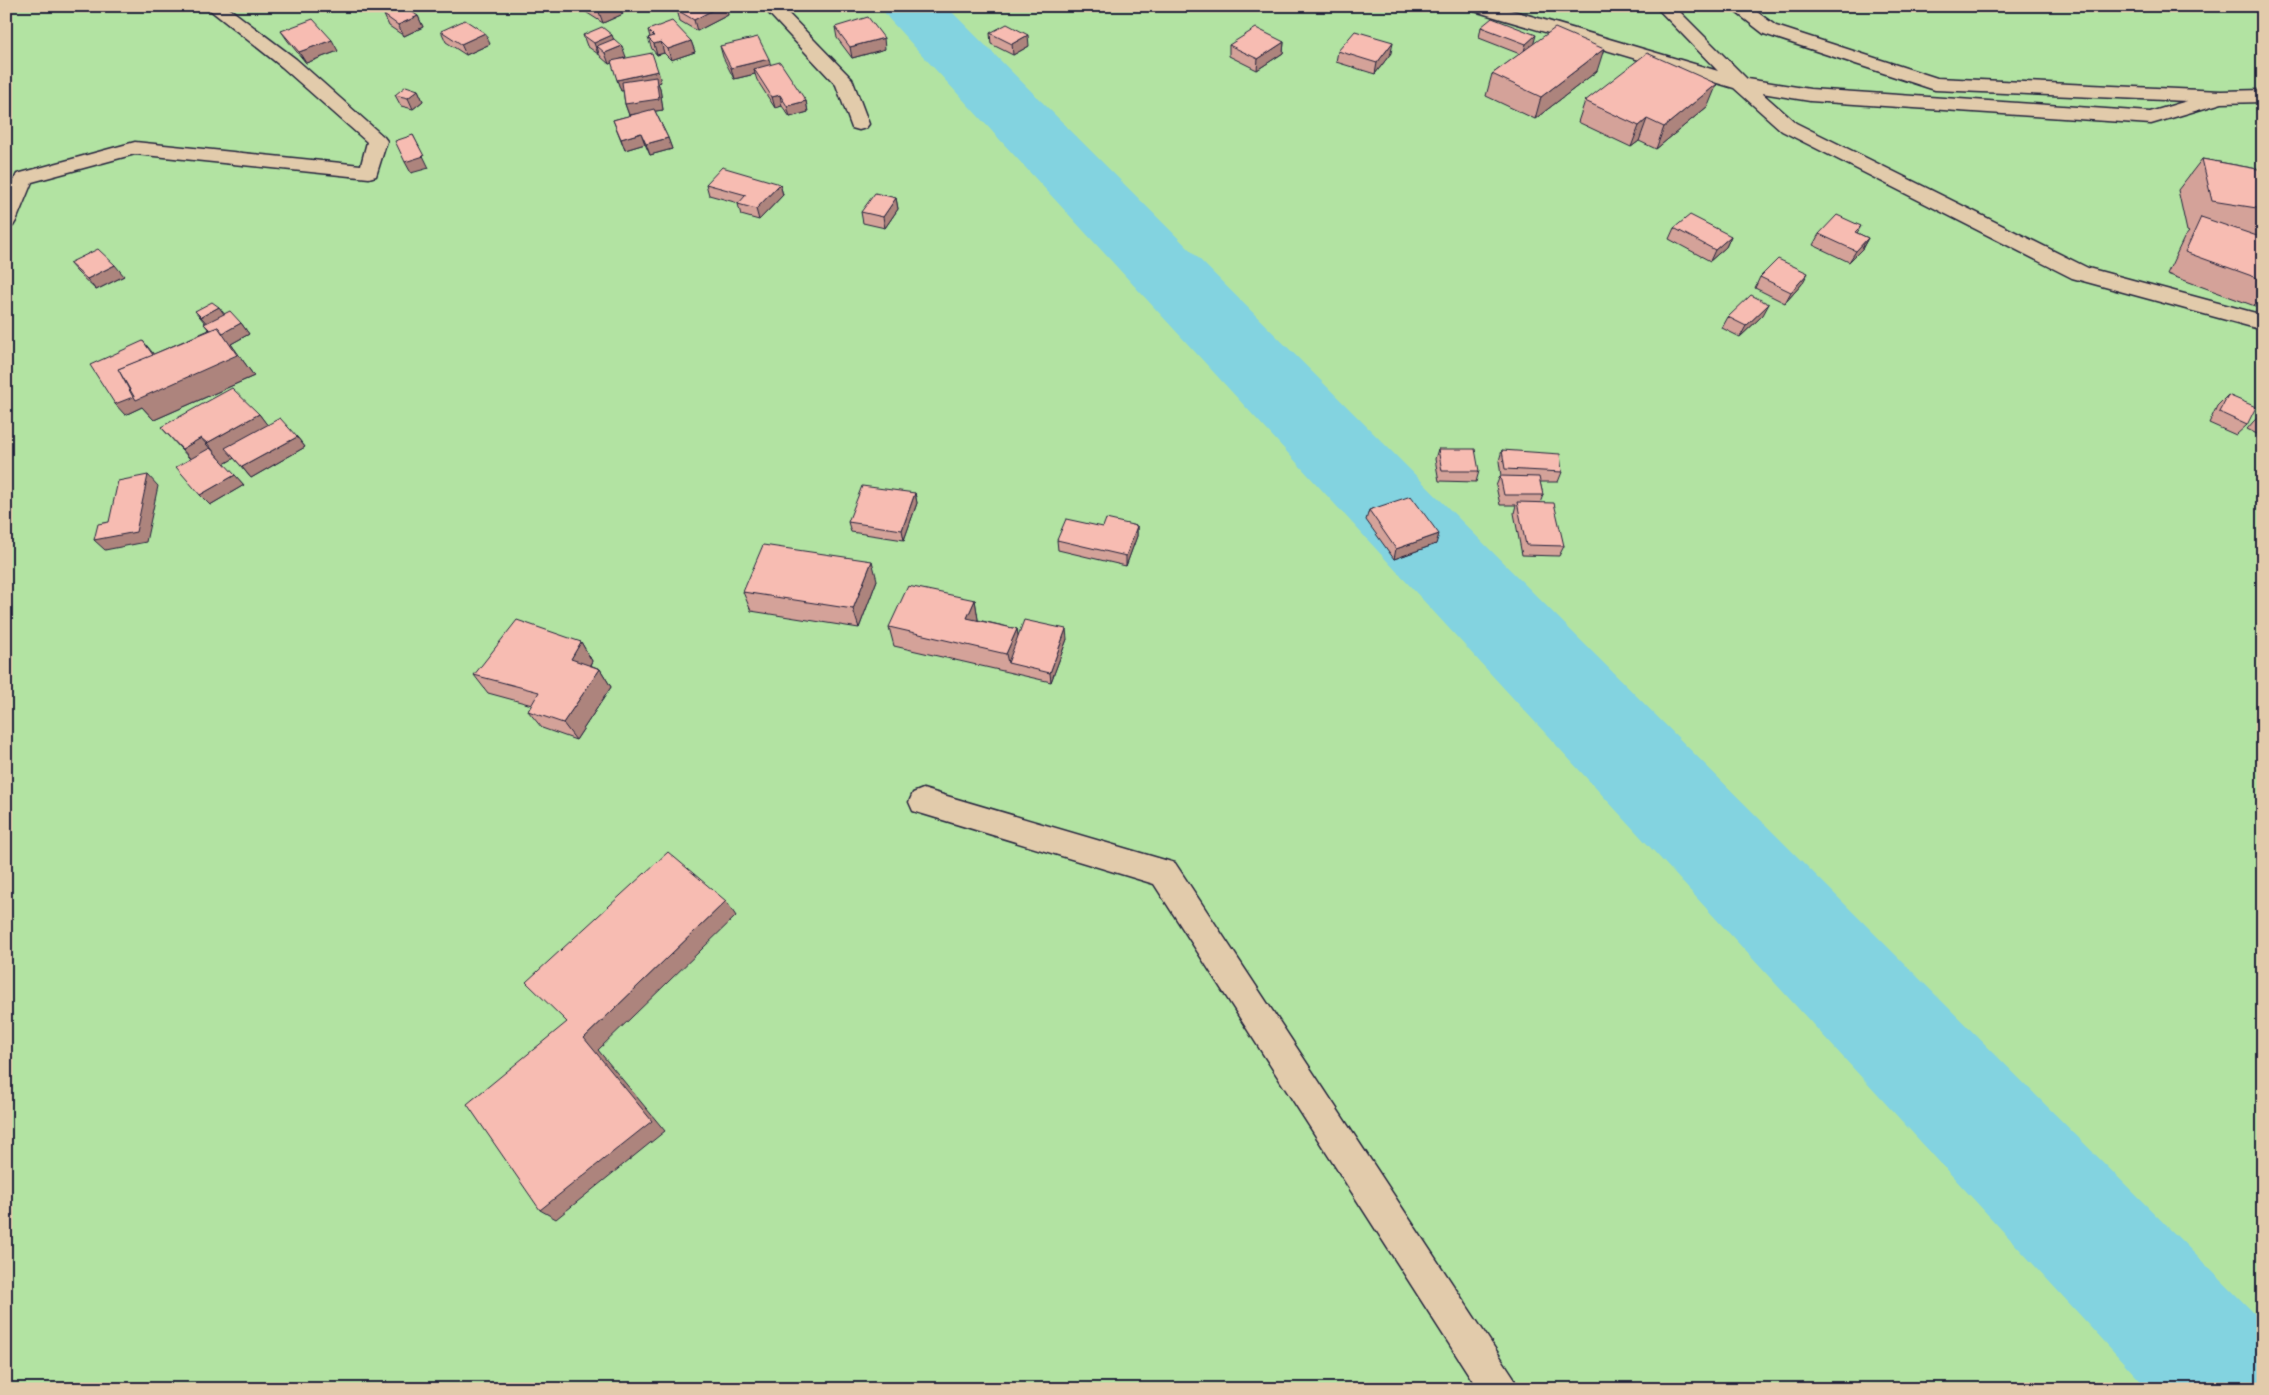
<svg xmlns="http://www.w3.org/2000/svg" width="2269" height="1395" viewBox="0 0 2269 1395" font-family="Sriracha,sans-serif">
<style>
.green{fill:#b2e3a2;stroke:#6a826e}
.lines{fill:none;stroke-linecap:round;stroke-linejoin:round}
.river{fill:#83d3e0;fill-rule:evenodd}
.street-casing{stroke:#22223b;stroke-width:3}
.street{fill:#e2cbab;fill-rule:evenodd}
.wall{fill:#d4a299;stroke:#22223b}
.shaded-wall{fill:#ad847d;stroke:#22223b}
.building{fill:#f7bcb2;stroke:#22223b}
</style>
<rect width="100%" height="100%" fill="#e2cbab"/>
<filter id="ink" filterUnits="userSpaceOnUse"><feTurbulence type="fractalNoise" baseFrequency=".02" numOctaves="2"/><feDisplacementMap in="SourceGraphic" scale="10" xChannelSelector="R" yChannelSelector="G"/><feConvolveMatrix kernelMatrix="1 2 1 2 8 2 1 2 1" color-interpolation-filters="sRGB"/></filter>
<g filter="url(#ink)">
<!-- green -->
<rect class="green" x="6" y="6" width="2257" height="1383"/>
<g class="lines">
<!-- river -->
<polygon class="river" points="880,6 946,6 2263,1322 2263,1389 2148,1389 889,19"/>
<defs>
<g id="street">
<polygon points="205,6 226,6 296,59 384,137 387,141 376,176 369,178 135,154 32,182 16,221 13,226 6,228 6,196 17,174 135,142 361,165 367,142 282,67"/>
<polygon points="762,6 781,6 852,79 869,124 866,128 859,130 852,128 836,85"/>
<polygon points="1468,6 1497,6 1718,71 1655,6 1674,6 1747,79 1810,89 2150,112 2187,101 1935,90 1764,34 1728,6 1749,6 1776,26 1937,78 2221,91 2263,90 2263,102 2222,103 2151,124 1810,101 1762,93 1796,123 2088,268 2263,315 2263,330 2072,278 1782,131 1734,88 1471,10"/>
<polygon points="923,789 1175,863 1513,1376 1519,1389 1478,1389 1154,884 913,811 909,802 913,793"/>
</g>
</defs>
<!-- street casing -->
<use href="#street" class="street-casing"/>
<!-- street -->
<use href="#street" class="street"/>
</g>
<!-- wall -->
<g class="wall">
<polygon points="580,6 620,6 623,14 603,23 581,9"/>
<polygon points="685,6 726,6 728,15 697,31 680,21 677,10"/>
<polygon points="384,15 418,16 423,27 404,36 389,26"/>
<polygon points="835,27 885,49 852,58 837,38"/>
<polygon points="1481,27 1533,44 1597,71 1535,119 1486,96 1492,74 1520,54 1479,38"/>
<polygon points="648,30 691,41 695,52 671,60 664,53 657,55 652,49 648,38 650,37"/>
<polygon points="281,31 338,51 306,63 288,41"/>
<polygon points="441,31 490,44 466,55 446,42"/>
<polygon points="990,33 1029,46 1013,55 991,44"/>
<polygon points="583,35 614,39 626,57 620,59 661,82 658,83 660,88 663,110 655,111 668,138 672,149 650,155 645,144 625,150 613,120 636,114 629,115 625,104 623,90 621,91 612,63 609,64 601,57 599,54 598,54 587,46"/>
<polygon points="1284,42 1283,53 1257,70 1229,56 1229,45"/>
<polygon points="720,46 770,65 806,101 808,112 790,117 782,106 775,108 757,80 755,74 734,79 723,57"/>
<polygon points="1338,51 1391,53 1375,74 1336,62"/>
<polygon points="418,90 423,101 413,109 401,106 395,95"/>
<polygon points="1585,101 1708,106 1656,149 1639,141 1631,147 1578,122"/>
<polygon points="2202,159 2263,170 2263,309 2167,274 2184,238 2189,232 2187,231 2178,190"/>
<polygon points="706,184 780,184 783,195 759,220 741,215 738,204 738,203 709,195"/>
<polygon points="896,198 898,209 885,228 863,223 861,212"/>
<polygon points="1861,226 1857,233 1868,238 1862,249 1849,262 1813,245 1819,234"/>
<polygon points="1674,228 1731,236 1726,247 1710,261 1669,239"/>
<polygon points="69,263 124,276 96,290 78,273"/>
<polygon points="1760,277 1802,284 1785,303 1755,288"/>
<polygon points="219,307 224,314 241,323 249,334 231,344 254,376 154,420 142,407 125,415 154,354 209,330 204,324 205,323 195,311"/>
<polygon points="1763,315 1740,337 1722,328 1728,317"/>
<polygon points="2228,395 2247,425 2236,435 2209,423 2217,406"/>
<polygon points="2263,412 2263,437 2247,429 2253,422"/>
<polygon points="259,414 267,425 297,437 305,447 251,478 234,458 224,464 244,485 210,505 190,459 161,427"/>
<polygon points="1438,449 1479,471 1476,482 1439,481 1435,459"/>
<polygon points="1502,450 1562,472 1558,482 1540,482 1543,495 1540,503 1564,546 1559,556 1522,555 1514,513 1516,505 1500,505 1496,486 1500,476 1501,476 1499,461"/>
<polygon points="915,493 917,503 904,540 851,532 848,522"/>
<polygon points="1369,510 1436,544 1394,559 1366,520"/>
<polygon points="1137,526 1137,536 1126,566 1058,550 1057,540 1103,527"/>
<polygon points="877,580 859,628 751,611 743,592"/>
<polygon points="975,600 978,620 1017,629 1018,636 1067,639 1051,682 894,646 889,627"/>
<polygon points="581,642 592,661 590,665 600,669 611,687 576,740 542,728 528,711 532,705 488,693 474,675"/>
</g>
<!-- shaded-wall -->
<g class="shaded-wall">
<polygon points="612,6 620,6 623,14 603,23 599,12"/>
<polygon points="720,6 726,6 728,15 697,31 694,20"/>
<polygon points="418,16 423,27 404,36 398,25"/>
<polygon points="485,33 490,44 466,55 461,44"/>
<polygon points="612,35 616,46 597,46 599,54 598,54 594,43"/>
<polygon points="1028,35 1029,46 1013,55 1012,44"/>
<polygon points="1536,35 1533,46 1523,55 1526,44"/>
<polygon points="884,38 885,49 852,58 850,47"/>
<polygon points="332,40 338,51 306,63 299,52"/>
<polygon points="691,41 695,52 671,60 668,49"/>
<polygon points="661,42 664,53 657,55 654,44"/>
<polygon points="1284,42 1283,53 1257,70 1258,59"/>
<polygon points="1393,42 1391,53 1375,74 1377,63"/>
<polygon points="622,46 626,57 609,64 605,53"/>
<polygon points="1604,49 1597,71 1535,119 1541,97"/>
<polygon points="769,59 772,70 754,69 755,74 734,79 731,68"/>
<polygon points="658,71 661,82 658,83 660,88 663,110 629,115 625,104 657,83 621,91 617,80"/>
<polygon points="1717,84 1708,106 1656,149 1664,127"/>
<polygon points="418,90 423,101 413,109 408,98"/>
<polygon points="780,95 782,106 775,108 772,97"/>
<polygon points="806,101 808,112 790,117 787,106"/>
<polygon points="1647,119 1639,141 1631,147 1639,126"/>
<polygon points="641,133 645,144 625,150 621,139"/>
<polygon points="413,135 429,168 411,173 405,162"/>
<polygon points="668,138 672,149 650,155 646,144"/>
<polygon points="780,184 783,195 759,220 756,209"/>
<polygon points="896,198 898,209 885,228 883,217"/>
<polygon points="1731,236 1726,247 1710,261 1715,250"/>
<polygon points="1868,238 1862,249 1849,262 1856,251"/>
<polygon points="115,265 124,276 96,290 87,279"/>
<polygon points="1808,273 1802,284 1785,303 1791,292"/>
<polygon points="1769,304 1763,315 1740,337 1746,326"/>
<polygon points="219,307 227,318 210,327 201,317"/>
<polygon points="241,323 249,334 231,344 254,376 154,420 142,407 125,415 115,404 124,381 143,341 152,352 169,376 217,336"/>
<polygon points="259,414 275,435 224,464 207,443"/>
<polygon points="297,437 305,447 251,478 242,467"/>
<polygon points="201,438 219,459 200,470 182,449"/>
<polygon points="148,475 158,486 146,542 105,550 94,540"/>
<polygon points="235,475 244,485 210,505 200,495"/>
<polygon points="915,493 917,503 904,540 902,530"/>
<polygon points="1137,526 1137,536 1126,566 1126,556"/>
<polygon points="1439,534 1436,544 1394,559 1396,549"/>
<polygon points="872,561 877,580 859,628 853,609"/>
<polygon points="975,600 978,619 971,636 967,618"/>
<polygon points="1017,629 1020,647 1008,663 1006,654"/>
<polygon points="1066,629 1067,639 1051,682 1050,673"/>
<polygon points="581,642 592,661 583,677 571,659"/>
<polygon points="600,669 611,687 576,740 563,723"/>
<polygon points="726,901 736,916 598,1050 665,1131 556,1219 540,1210 584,1038"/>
</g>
<!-- building -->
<g class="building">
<polygon points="403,6 418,16 398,25 384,15"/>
<polygon points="590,6 612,6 599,12"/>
<polygon points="685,6 720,6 694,20 677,10"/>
<polygon points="868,17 884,38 850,47 835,27"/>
<polygon points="1492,18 1536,35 1526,44 1481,27"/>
<polygon points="313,19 332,40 299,52 281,31"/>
<polygon points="465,20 485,33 461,44 441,31"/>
<polygon points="672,21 691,41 668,49 661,42 654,44 648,38 654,36 648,30"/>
<polygon points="1007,24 1028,35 1012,44 990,33"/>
<polygon points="602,27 612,35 594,43 583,35"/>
<polygon points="1256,28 1284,42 1258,59 1229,45"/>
<polygon points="1555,28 1604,49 1541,97 1492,74"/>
<polygon points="1355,31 1393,42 1377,63 1338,51"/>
<polygon points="758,37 769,59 731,68 720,46"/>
<polygon points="614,39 622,46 605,53 597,46"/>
<polygon points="652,53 658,71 617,80 611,61"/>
<polygon points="1647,53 1717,84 1664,127 1647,119 1639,126 1585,101"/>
<polygon points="780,62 806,101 787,106 780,95 772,97 754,69"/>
<polygon points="656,77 659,99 625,104 622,82"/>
<polygon points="406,86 418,90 408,98 395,95"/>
<polygon points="654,109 668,138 646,144 641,133 621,139 613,120"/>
<polygon points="413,135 424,156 405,162 395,141"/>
<polygon points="2202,159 2263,170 2263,209 2212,201"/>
<polygon points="722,167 780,184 756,209 738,204 746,195 706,184"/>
<polygon points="875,193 896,198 883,217 861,212"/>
<polygon points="1690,215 1731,236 1715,250 1674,228"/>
<polygon points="1837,215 1861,226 1855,232 1868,238 1856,251 1819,234"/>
<polygon points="2201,217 2263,238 2263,280 2185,252"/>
<polygon points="98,249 115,265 87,279 69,263"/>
<polygon points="1778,259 1808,273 1791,292 1760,277"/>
<polygon points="1751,295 1769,304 1746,326 1728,317"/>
<polygon points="212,302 219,307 201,317 195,311"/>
<polygon points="230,311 241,323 223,333 218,327 210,330 204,324"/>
<polygon points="218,327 237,355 136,400 118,369"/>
<polygon points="143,341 153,355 118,369 133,397 115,404 90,365"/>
<polygon points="232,388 259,414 207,443 201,438 182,449 161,427"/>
<polygon points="2228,395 2256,407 2247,425 2219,412"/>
<polygon points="2263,413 2263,421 2258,419"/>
<polygon points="280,418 297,437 242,467 225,448"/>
<polygon points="210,448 235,475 200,495 176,467"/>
<polygon points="1438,449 1475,449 1479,471 1442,471"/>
<polygon points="1502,450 1560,454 1562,472 1505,469"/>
<polygon points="148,475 136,532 94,540 98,524 109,522 118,481"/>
<polygon points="1500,476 1539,477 1543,495 1504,495"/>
<polygon points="862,486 915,493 902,530 848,522"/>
<polygon points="1411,496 1439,534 1396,549 1369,510"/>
<polygon points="1517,502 1554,503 1564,546 1526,545"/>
<polygon points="1066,519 1103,527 1106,519 1137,526 1126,556 1057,540"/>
<polygon points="763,545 872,561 853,609 743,592"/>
<polygon points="908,586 975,600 967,618 1017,629 1006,654 889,627"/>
<polygon points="517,620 581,642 571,659 600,669 563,723 528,711 539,692 474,675"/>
<polygon points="1024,620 1066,629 1050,673 1008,663"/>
<polygon points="668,852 726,901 584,1038 652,1121 540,1210 467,1104 567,1022 526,982"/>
</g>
</g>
<!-- margin -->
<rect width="2269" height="1395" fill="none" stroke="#e2cbab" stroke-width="25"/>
<rect x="12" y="12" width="2244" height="1370" fill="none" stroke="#22223b" stroke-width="2" filter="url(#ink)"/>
</svg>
